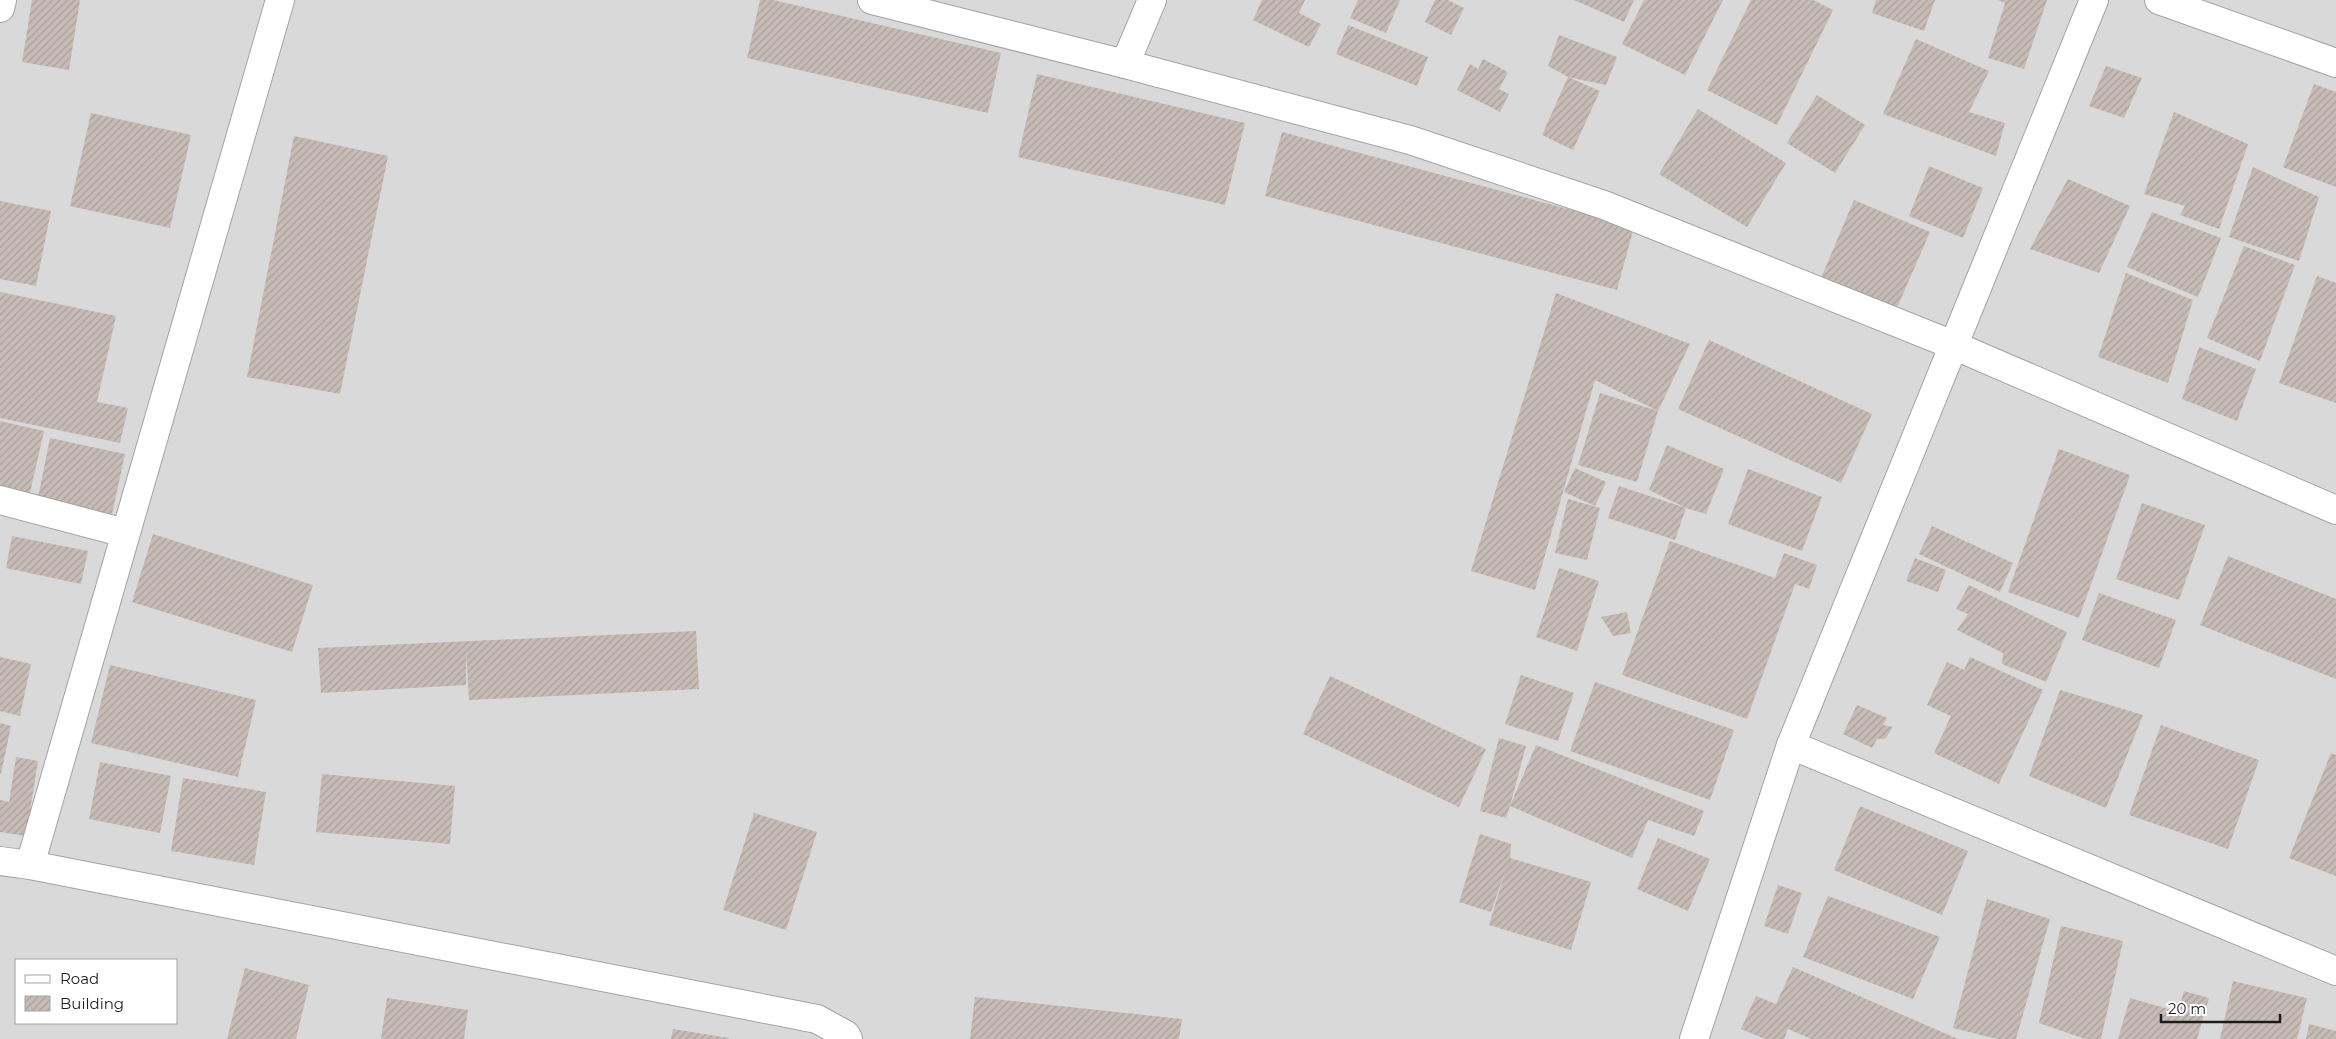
<svg xmlns="http://www.w3.org/2000/svg" width="2336" height="1039" viewBox="0 0 2336 1039" font-family="Montserrat,sans-serif">
<style>
.residential{fill:#dad9d9;fill-rule:evenodd}
.building{fill:url(#building-hatch)}
.lines{fill:none;stroke-linecap:round;stroke-linejoin:round}
.minor-casing{stroke:#a3a3a3;stroke-width:30}
.minor{stroke:#fff;stroke-width:28}
</style>
<defs>
<pattern id="building-hatch" width="6" height="6" patternUnits="userSpaceOnUse" patternTransform="scale(1.25)"><rect width="6" height="6" fill="#c6bbb5"/><path d="M-1 1l2-2M0 6l6-6M5 7l2-2" fill="none" stroke="#aaa09b"/></pattern>
</defs>
<rect width="100%" height="100%" fill="#eee9e2"/>
<!-- residential -->
<path class="residential" d="M0,0H2336V1039H0ZM16,960H176V1023H16Z"/>
<!-- building -->
<g class="building">
<polygon points="32,0 80,0 69,70 22,62"/>
<polygon points="760,0 773,0 1001,53 988,113 747,58"/>
<polygon points="1262,0 1305,0 1299,13 1321,24 1309,47 1253,20"/>
<polygon points="1358,0 1400,0 1386,33 1350,18"/>
<polygon points="1435,0 1448,0 1464,8 1451,35 1425,22"/>
<polygon points="1574,0 1634,0 1624,22"/>
<polygon points="1644,0 1723,0 1685,75 1622,44"/>
<polygon points="1751,0 1813,0 1833,10 1777,125 1707,90"/>
<polygon points="1876,0 1935,0 1924,31 1872,13"/>
<polygon points="1998,0 2047,0 2024,69 1988,58 2005,3"/>
<polygon points="1348,25 1428,57 1417,86 1336,54"/>
<polygon points="1559,35 1617,57 1606,85 1568,77 1548,66"/>
<polygon points="1916,39 1989,71 1969,112 2005,123 1996,156 1883,114"/>
<polygon points="1483,59 1508,72 1499,89 1509,94 1500,112 1457,90 1470,64 1478,69"/>
<polygon points="2106,66 2142,78 2124,118 2089,106"/>
<polygon points="1037,74 1245,123 1225,205 1018,157"/>
<polygon points="1568,77 1600,91 1573,150 1542,135"/>
<polygon points="2314,84 2336,92 2336,187 2283,167"/>
<polygon points="1817,95 1865,125 1835,173 1787,143"/>
<polygon points="1698,109 1786,163 1747,227 1659,174"/>
<polygon points="2174,112 2248,144 2219,229 2180,215 2185,206 2144,194"/>
<polygon points="91,113 191,135 170,228 70,206"/>
<polygon points="1282,132 1634,227 1617,290 1265,196"/>
<polygon points="294,136 388,156 340,394 247,377"/>
<polygon points="1929,166 1983,188 1963,238 1909,216"/>
<polygon points="2253,167 2319,197 2299,261 2229,237"/>
<polygon points="2068,179 2130,206 2099,273 2030,249"/>
<polygon points="1854,200 1930,232 1896,310 1821,278"/>
<polygon points="0,201 51,211 36,286 0,279"/>
<polygon points="2152,212 2221,238 2198,297 2127,267"/>
<polygon points="2244,246 2295,265 2260,361 2207,338"/>
<polygon points="2126,273 2193,300 2168,383 2098,357"/>
<polygon points="2317,276 2336,283 2336,403 2279,383"/>
<polygon points="0,292 116,316 97,402 128,408 120,443 0,418"/>
<polygon points="1556,293 1690,344 1658,411 1637,482 1578,465 1600,393 1658,411 1595,380 1535,590 1471,571"/>
<polygon points="1709,340 1872,414 1841,483 1678,409"/>
<polygon points="2199,347 2256,369 2237,421 2182,399"/>
<polygon points="0,421 44,431 30,493 0,485"/>
<polygon points="50,438 125,454 112,514 38,498"/>
<polygon points="1667,445 1724,469 1706,514 1686,508 1675,540 1608,518 1619,486 1686,508 1649,490"/>
<polygon points="2059,449 2130,475 2079,618 2008,592"/>
<polygon points="1575,468 1606,482 1595,506 1564,492"/>
<polygon points="1748,469 1822,497 1802,551 1728,524"/>
<polygon points="1568,499 1600,508 1587,560 1555,553"/>
<polygon points="2142,503 2205,525 2179,600 2116,579"/>
<polygon points="1932,526 2013,563 2000,592 1919,554"/>
<polygon points="153,534 313,585 292,652 132,602"/>
<polygon points="12,536 88,551 81,584 6,568"/>
<polygon points="1670,541 1775,578 1784,553 1817,565 1809,589 1795,584 1747,719 1622,675"/>
<polygon points="2228,556 2336,599 2336,679 2200,625"/>
<polygon points="1915,558 1946,570 1938,592 1906,581"/>
<polygon points="1559,568 1599,581 1577,651 1536,637"/>
<polygon points="1969,585 2067,632 2046,682 2002,664 2003,653 1957,630 1968,614 1956,609"/>
<polygon points="2099,593 2176,620 2159,668 2082,640"/>
<polygon points="1627,612 1631,633 1613,636 1601,617"/>
<polygon points="696,631 699,689 469,700 466,649 466,685 321,693 318,648"/>
<polygon points="0,657 31,664 20,716 0,711"/>
<polygon points="1970,657 2043,690 1999,784 1934,753 1951,716 1927,705 1947,662 1964,670"/>
<polygon points="110,665 256,700 238,777 91,743"/>
<polygon points="1521,675 1574,693 1558,741 1505,724"/>
<polygon points="1330,676 1486,749 1459,807 1303,734"/>
<polygon points="1595,682 1734,730 1710,800 1570,751"/>
<polygon points="2060,690 2143,715 2106,808 2029,776"/>
<polygon points="1857,705 1887,718 1883,725 1893,727 1885,739 1877,739 1872,748 1843,734"/>
<polygon points="0,723 11,726 1,774 0,774"/>
<polygon points="2161,725 2259,760 2228,849 2129,815"/>
<polygon points="1499,738 1526,746 1510,806 1536,745 1704,811 1694,836 1648,820 1632,858 1510,806 1506,818 1480,811"/>
<polygon points="2331,753 2336,755 2336,876 2289,858"/>
<polygon points="16,757 38,761 26,836 0,832 0,800 9,802"/>
<polygon points="100,762 171,776 160,833 89,819"/>
<polygon points="322,774 455,786 450,844 316,832"/>
<polygon points="183,778 266,792 254,865 171,851"/>
<polygon points="1860,806 1968,851 1942,915 1834,870"/>
<polygon points="754,813 817,832 786,930 723,910"/>
<polygon points="1480,834 1511,844 1510,858 1591,882 1571,950 1489,925 1506,869 1491,912 1459,902"/>
<polygon points="1658,838 1710,859 1688,911 1637,889"/>
<polygon points="1778,885 1802,893 1788,934 1764,926"/>
<polygon points="1828,896 1940,937 1913,999 1803,957"/>
<polygon points="1987,899 2050,919 2016,1039 1997,1039 1953,1028"/>
<polygon points="2061,926 2123,941 2101,1039 2085,1039 2039,1023"/>
<polygon points="1793,967 1958,1039 1811,1039 1788,1029 1784,1039 1765,1039 1741,1029 1756,996 1776,1004"/>
<polygon points="245,968 309,985 296,1039 227,1039"/>
<polygon points="2233,981 2307,998 2297,1039 2220,1039"/>
<polygon points="2184,991 2209,998 2197,1039 2118,1039 2130,998 2178,1012"/>
<polygon points="975,997 1182,1019 1179,1039 970,1039"/>
<polygon points="387,998 468,1010 464,1039 381,1039"/>
<polygon points="2309,1024 2336,1031 2336,1039 2306,1039"/>
<polygon points="673,1029 729,1038 729,1039 671,1039"/>
</g>
<g class="lines">
<defs>
<g id="minor">
<polyline points="872,0 1125,64 1152,0"/>
<polyline points="2159,0 2336,63"/>
<polyline points="0,8 2,0"/>
<polyline points="1125,64 1410,140 1604,205 1953,345 2336,510"/>
<polyline points="0,500 125,533"/>
<polyline points="1791,745 2336,971"/>
<polyline points="0,861 30,865 817,1019 846,1035 848,1039"/>
<polyline points="30,865 280,0"/>
<polyline points="1694,1039 1791,745 2094,0"/>
</g>
</defs>
<!-- minor casing -->
<use href="#minor" class="minor-casing"/>
<!-- minor -->
<use href="#minor" class="minor"/>
</g>
<!-- legend -->
<rect x="15" y="959" width="162" height="65" fill="#ffffff" stroke="#a4a4a4"/>
<rect x="25" y="975" width="25" height="8" fill="#ffffff" stroke="#a4a4a4"/>
<text x="60" y="984" font-size="15" fill="#1c1c1c">Road</text>
<rect x="25" y="996" width="25" height="15" fill="url(#building-hatch)" stroke="#a4a4a4"/>
<text x="60" y="1009" font-size="15" fill="#1c1c1c">Building</text>
<!-- scale -->
<path d="M2161 1014v8h119v-8" fill="none" stroke="#1c1c1c" stroke-width="2.5"/>
<text x="2168" y="1014" font-size="15" fill="#1c1c1c" stroke="#ffffff" stroke-width="4" paint-order="stroke">20 m</text>
</svg>
